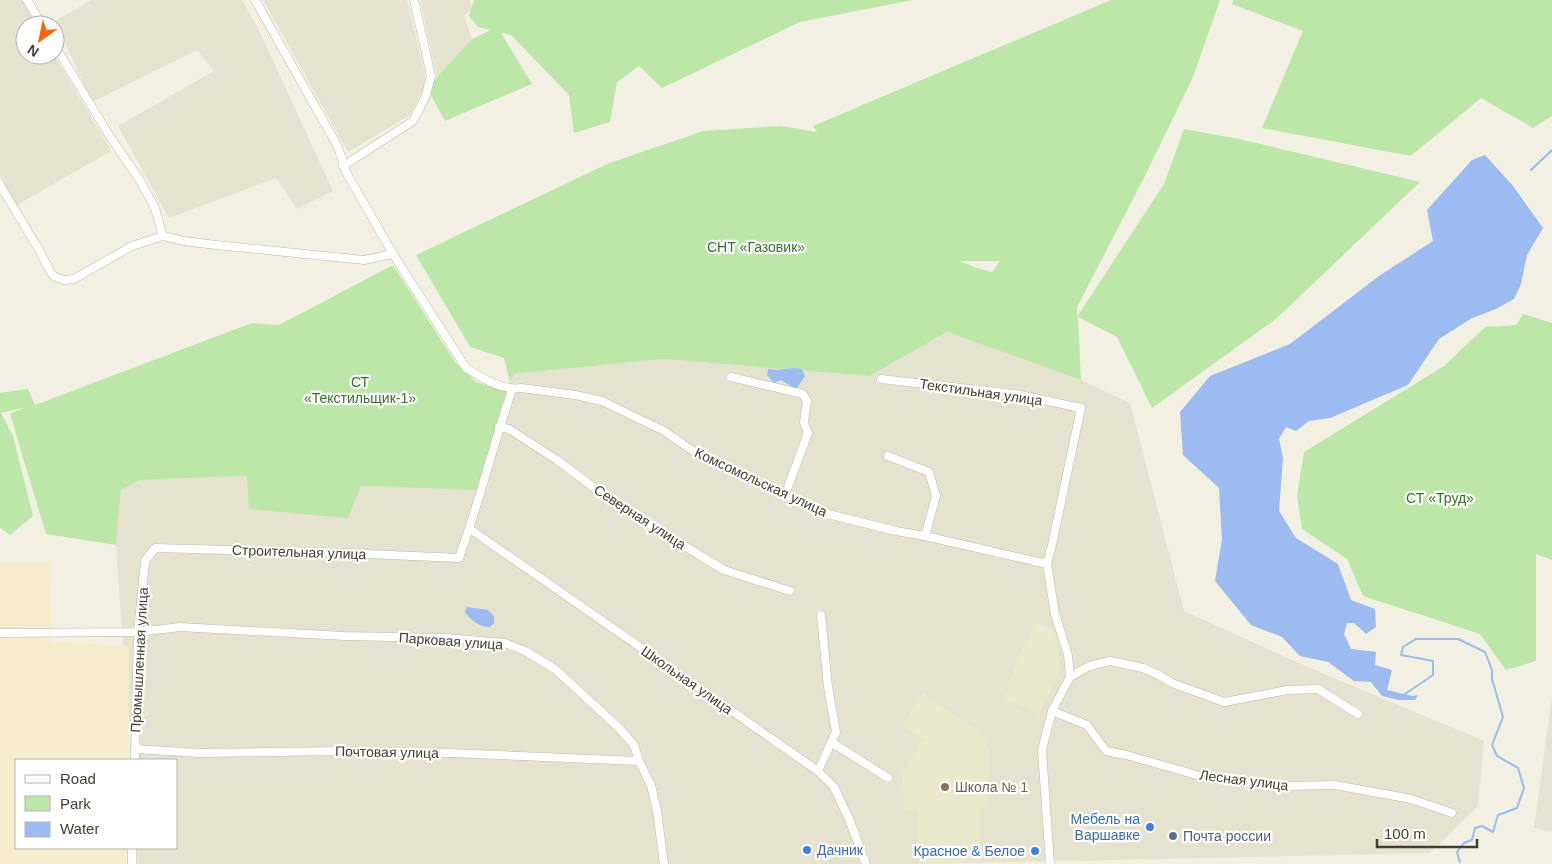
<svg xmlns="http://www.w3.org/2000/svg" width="1552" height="864" viewBox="0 0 1552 864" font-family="Helvetica,sans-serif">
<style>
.residential{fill:#e5e3cf}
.commercial{fill:#f5eccb}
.education{fill:#ebe9cb}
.green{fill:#bde7a9;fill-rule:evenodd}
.water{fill:#9bbbf1}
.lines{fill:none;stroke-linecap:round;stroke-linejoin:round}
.stream{stroke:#9bbbf1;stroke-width:2}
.minor-casing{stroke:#bcbaa4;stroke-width:9}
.minor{stroke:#fff;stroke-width:8}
.education-dot{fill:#8d6e63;stroke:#fff;stroke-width:2}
.shop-dot{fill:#3f7fe0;stroke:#fff;stroke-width:2}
.service-dot{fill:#5c6f8a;stroke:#fff;stroke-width:2}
.labels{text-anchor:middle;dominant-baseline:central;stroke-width:4.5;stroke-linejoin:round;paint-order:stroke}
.park-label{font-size:14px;fill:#327426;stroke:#fff}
.street-label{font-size:14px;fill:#424032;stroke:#fff}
.education-label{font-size:14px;fill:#785e54;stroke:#fff;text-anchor:start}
.shop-label{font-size:14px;fill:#366cbe;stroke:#fff;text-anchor:end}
.service-label{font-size:14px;fill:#4e5e75;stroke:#fff;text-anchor:start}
</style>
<rect width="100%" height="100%" fill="#f1f0e2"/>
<!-- residential -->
<g class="residential">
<polygon points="0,0 24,0 38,25 25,25 25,55 54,55 111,151 17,205 0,177"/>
<polygon points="91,0 242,0 258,28 333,191 297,209 276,178 169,218 118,126 214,71 197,50 92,102 55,21"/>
<polygon points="263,0 407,0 427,83 410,115 348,152"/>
<polygon points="420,0 470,0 472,9 464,16 472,39 437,77"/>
<polygon points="947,332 1081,380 1130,403 1184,611 1310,668 1484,741 1478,806 1430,853 919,864 138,864 137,848 176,848 176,760 131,760 116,545 121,490 140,480 247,476 361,486 477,490 506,392 514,374 663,359 870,376"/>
<polygon points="1552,696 1552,832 1534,828"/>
</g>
<!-- commercial -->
<polygon class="commercial" points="0,563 49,563 52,642 129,646 128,760 16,760 16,848 127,848 126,864 0,864"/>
<!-- education -->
<g class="education">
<polygon points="1036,623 1053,629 1058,650 1060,671 1039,714 1005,699 1010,679 1018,658"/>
<polygon points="923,693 979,732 990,749 987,801 980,806 980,862 919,864 917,811 905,811 902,774 923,739 903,726"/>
</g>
<!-- green -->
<g class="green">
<polygon points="474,0 913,0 800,22 662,88 639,66 617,82 610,122 574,133 569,95 511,35 501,33 532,84 445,121 428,90 437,77 472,39 491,30 478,27 469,16"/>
<path d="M1111,0H1220L1193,77L1145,176L1077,307V317L1164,184L1184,129L1239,139L1420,182L1276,319L1152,408L1117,337L1078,317L1081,380L947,332L870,376L663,359L514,374L510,383L504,358L470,347L416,255L607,164L703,131L781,126L817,132L813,126ZM960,261H1000L992,272L976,268Z"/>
<polygon points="1233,0 1552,0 1552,116 1533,128 1481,98 1411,156 1262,128 1303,31 1232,4"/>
<polygon points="393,265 455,362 476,382 506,392 478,490 361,486 348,518 249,509 247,476 140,480 121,490 116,545 46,534 10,414 26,407 1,413 13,436 33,516 10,535 0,528 0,393 28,389 35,405 252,323 279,325"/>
<polygon points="1523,314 1552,323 1552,560 1536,554 1536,661 1506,670 1480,634 1363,596 1347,559 1302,529 1297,496 1304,452 1444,366 1485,327 1516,325"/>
</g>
<!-- water -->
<g class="water">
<polygon points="1485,155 1513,186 1543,228 1527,255 1521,284 1514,299 1496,309 1472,318 1439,339 1408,385 1330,418 1309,421 1296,431 1286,427 1279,439 1283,458 1279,511 1296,538 1338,564 1351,600 1375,609 1376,627 1366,634 1354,623 1347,623 1344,634 1351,649 1376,652 1375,665 1392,670 1387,690 1412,696 1418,695 1415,700 1399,700 1382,696 1371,682 1354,681 1328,662 1300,656 1282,637 1251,625 1215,581 1222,539 1219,488 1183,455 1180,412 1210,376 1290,344 1379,276 1433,241 1427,210 1472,160"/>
<polygon points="794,368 802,369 805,376 797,388 794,388 781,380 774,383 767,375 768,369 776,370"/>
<path d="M467,607L488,610L494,616V623L490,627C481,628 470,620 465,612Z"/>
</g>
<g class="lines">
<!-- stream -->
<g class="stream">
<polyline points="1531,170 1552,150"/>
<polyline points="1405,694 1433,675 1433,661 1401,655 1403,647 1416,639 1458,639 1485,652 1492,670 1492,679 1503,717 1492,745 1497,756 1518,768 1524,788 1517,808 1498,815 1493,832 1482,826 1475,828 1472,840 1464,843 1457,852 1460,862"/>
</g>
<defs>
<g id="minor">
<polyline points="27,0 42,25"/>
<path d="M255,0L338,147L346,172L393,254L466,368C482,378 502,391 521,388L575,395L602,401L664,431L690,449L731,471L824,513L896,531L925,536L1047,564"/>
<polyline points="55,46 109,135 139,179 155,208 163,236"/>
<polyline points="343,166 413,121 425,98 431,76 414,0"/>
<polyline points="0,185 38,248 51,273 55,277 64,280 74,279 132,246 163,236 184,241 216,245 364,260 393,254"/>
<polyline points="731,377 803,394 807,401 804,422 808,433 785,495"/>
<polyline points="881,379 1015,394 1081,408 1052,545 1047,564 1055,614 1068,655 1070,677 1052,711 1042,750 1050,864"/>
<polyline points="499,427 509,429 557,460 613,502 724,570 790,591"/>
<polyline points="888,456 929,472 936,496 925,536"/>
<polyline points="470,529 818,771 834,787 849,819 866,864"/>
<polyline points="0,633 138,632 180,627 344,636 445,638 505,643 525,651 555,669 619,728 634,745 639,761 651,785 657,811 664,864"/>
<polyline points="1070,677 1089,666 1110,661 1143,668 1159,675 1172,683 1224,702 1288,690 1318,689 1358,714"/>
<polyline points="1052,711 1087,725 1106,751 1130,756 1207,778 1284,786 1335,785 1411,799 1452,813"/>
<polyline points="831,742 888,778"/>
<polyline points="135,749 200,753 342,751 451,753 639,761"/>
<path d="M135,760L138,632L145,561L155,548L344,553L459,558C479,503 493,445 512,390"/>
<polyline points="818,771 836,732 828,687 821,615"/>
<polyline points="132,864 132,848"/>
</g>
</defs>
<!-- minor casing -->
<use href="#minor" class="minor-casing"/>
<!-- minor -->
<use href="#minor" class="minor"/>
</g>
<!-- markers -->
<circle class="education-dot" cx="945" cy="787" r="5"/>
<g class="shop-dot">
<circle cx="1150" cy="827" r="5"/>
<circle cx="807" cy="850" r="5"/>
<circle cx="1035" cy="851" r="5"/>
</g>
<circle class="service-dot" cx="1173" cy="836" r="5"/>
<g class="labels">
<!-- park labels -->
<g class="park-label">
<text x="756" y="247">СНТ «Газовик»</text>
<text x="360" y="382">СТ<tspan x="360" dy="16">«Текстильщик-1»</tspan></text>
<text x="1440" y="498">СТ «Труд»</text>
</g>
<!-- street labels -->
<g class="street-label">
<text transform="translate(981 392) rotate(8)">Текстильная улица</text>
<text transform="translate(761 482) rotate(25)">Комсомольская улица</text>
<text transform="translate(640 517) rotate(33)">Северная улица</text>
<text transform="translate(299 552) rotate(2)">Строительная улица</text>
<text transform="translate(451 641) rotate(4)">Парковая улица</text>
<text transform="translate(139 660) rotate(-87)">Промышленная улица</text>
<text transform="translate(687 680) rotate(35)">Школьная улица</text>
<text transform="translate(387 752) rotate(1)">Почтовая улица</text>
<text transform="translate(1244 780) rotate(7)">Лесная улица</text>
</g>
<!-- education labels -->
<g class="education-label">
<text x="955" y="787">Школа № 1</text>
</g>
<!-- shop labels -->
<g class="shop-label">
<text x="1140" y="819">Мебель на<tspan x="1140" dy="16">Варшавке</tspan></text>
<text x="817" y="850" text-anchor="start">Дачник</text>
<text x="1025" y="851">Красное &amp; Белое</text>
</g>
<!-- service labels -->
<g class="service-label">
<text x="1183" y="836">Почта россии</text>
</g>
</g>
<!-- legend -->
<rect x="15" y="759" width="162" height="90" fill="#ffffff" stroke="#b3b3ad"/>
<rect x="25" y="775" width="25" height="8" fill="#ffffff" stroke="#b3b3ad"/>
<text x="60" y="784" font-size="15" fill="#424032">Road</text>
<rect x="25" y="796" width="25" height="15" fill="#bde7a9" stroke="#b3b3ad"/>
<text x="60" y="809" font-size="15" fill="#424032">Park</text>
<rect x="25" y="822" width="25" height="15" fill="#9bbbf1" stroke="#b3b3ad"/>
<text x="60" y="834" font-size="15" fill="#424032">Water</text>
<!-- north arrow -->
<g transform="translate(40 40) rotate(213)"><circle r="24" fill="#ffffff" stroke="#b3b3ad"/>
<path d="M0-4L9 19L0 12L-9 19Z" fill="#fd660c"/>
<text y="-8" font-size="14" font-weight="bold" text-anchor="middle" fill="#424032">N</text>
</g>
<!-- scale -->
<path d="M1377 839v8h100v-8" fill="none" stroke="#424032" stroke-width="2.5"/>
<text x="1384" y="839" font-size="15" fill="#424032" stroke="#ffffff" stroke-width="4" paint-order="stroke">100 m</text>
</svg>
